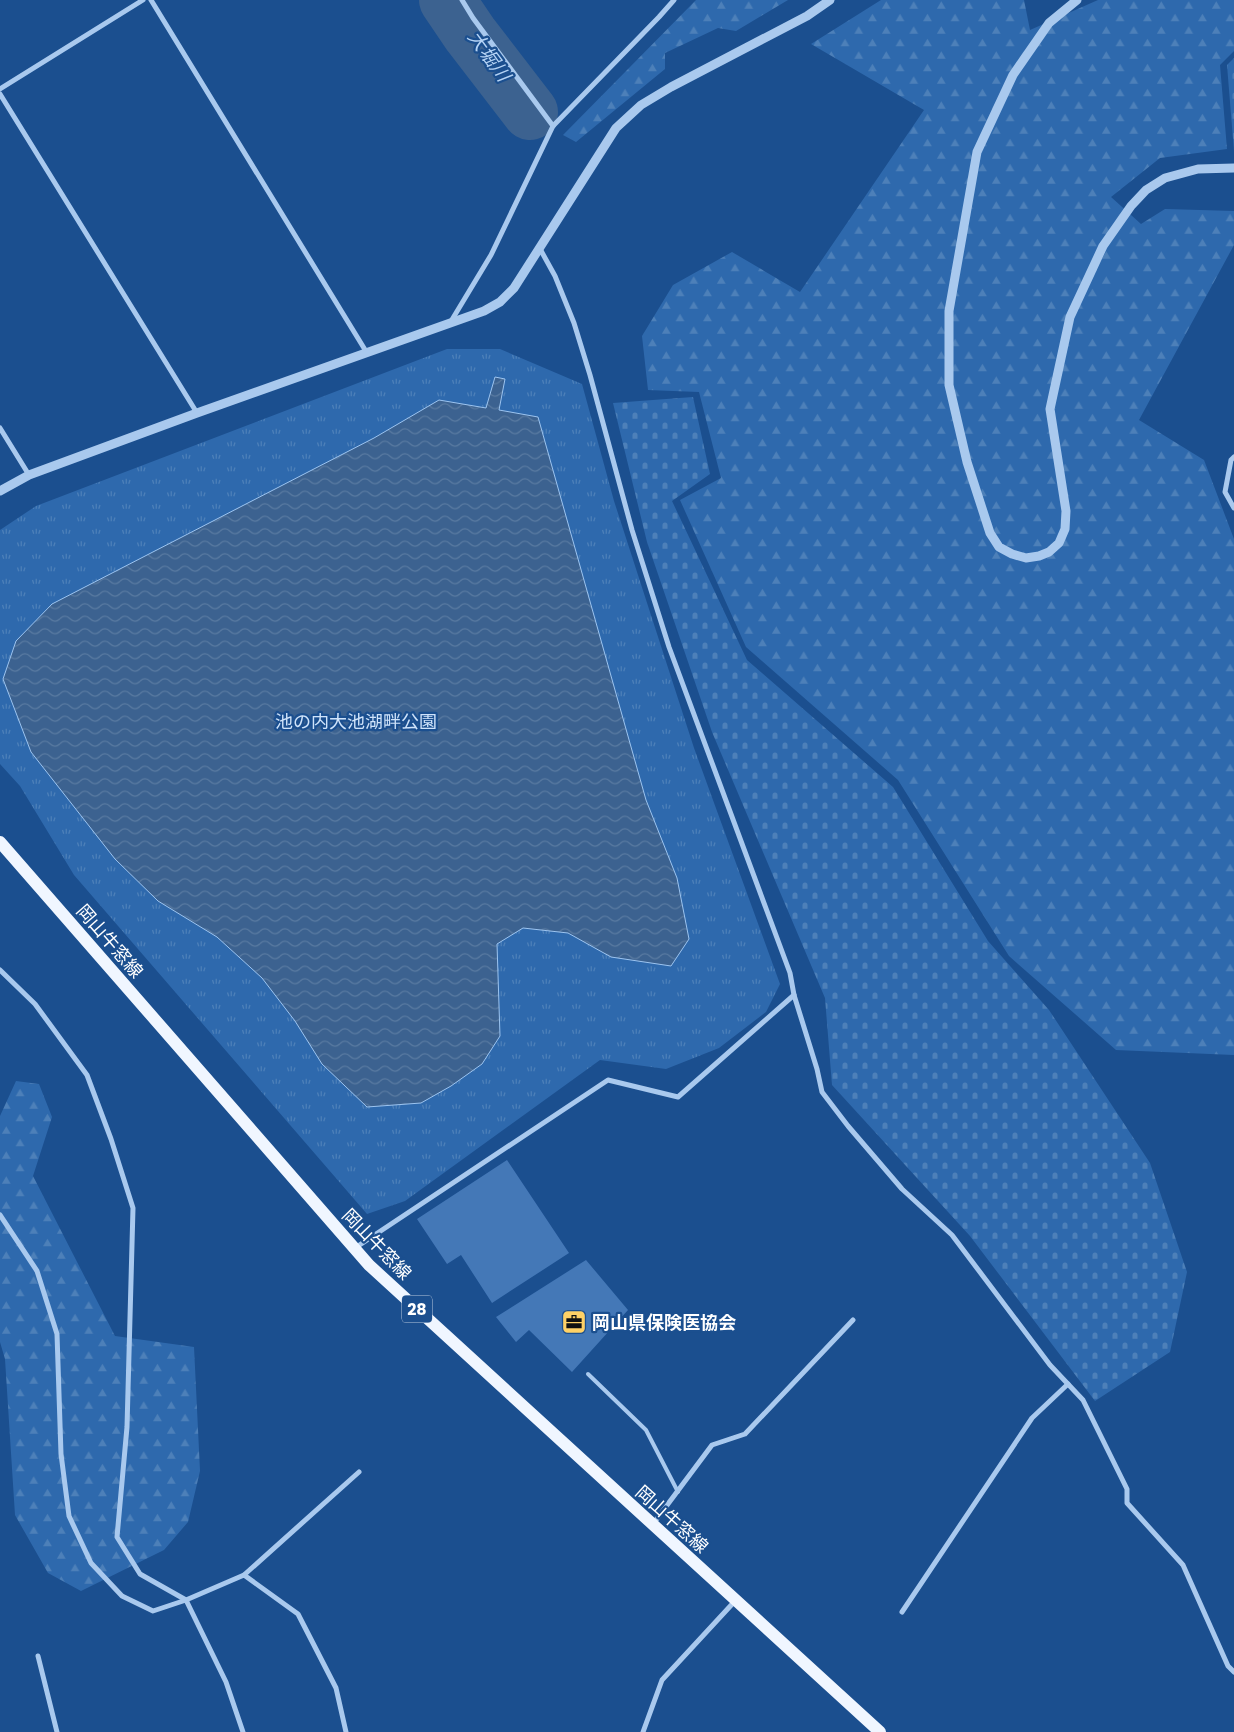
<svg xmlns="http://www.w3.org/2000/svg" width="1234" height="1732" viewBox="0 0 1234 1732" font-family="Poppins,'Noto Sans JP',sans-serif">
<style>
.forest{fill:url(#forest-firs)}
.cemetery{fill:url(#cemetery-stones)}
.park{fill:url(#park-tufts)}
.water{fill:url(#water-waves);stroke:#9cc4f0}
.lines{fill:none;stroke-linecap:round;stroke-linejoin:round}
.river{stroke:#3c6290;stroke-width:56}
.building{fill:#4478b7}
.service{stroke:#a9c9ee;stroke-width:4}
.minor{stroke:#a9c9ee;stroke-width:5}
.tertiary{stroke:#a9c9ee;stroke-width:9}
.primary{stroke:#f0f6ff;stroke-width:12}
.labels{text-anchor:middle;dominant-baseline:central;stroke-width:4.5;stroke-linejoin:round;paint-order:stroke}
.shield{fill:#1b4f8f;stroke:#bbcadd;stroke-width:1}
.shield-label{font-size:16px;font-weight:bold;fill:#fff}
.park-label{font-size:18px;fill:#cfe3fa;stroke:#1b4f8f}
.street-label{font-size:18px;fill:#fff;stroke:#1b4f8f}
.poi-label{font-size:18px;font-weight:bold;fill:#fff;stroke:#1b4f8f;text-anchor:start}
.water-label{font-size:19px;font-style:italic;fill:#b5d3f5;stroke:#1b4f8f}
</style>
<defs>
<pattern id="forest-firs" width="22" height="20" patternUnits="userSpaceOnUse" patternTransform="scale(1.25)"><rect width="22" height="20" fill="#2e69ad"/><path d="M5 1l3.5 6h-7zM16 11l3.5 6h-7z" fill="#4d80b9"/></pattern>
<pattern id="cemetery-stones" width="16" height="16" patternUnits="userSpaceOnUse" patternTransform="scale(1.25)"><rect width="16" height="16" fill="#2e69ad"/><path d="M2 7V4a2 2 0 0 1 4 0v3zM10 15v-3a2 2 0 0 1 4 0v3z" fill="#4d80b9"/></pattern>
<pattern id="park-tufts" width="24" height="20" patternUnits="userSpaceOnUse" patternTransform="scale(1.25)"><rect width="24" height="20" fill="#2e69ad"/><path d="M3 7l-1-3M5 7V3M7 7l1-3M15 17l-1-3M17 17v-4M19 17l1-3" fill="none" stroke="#4d80b9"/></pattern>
<pattern id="water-waves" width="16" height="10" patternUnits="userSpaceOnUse" patternTransform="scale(1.25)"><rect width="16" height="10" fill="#3c6290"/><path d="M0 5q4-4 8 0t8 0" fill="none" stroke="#597aa1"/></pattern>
</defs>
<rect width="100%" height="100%" fill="#1b4f8f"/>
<!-- forest -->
<g class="forest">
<polygon points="696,0 788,0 736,31 718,28 665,53 665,69 576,142 563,135"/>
<polygon points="881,0 1024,0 1030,30 1098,0 1234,0 1234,51 1220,65 1227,149 1160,158 1111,197 1141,224 1165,209 1234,211 1234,245 1139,420 1204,460 1234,539 1234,1055 1116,1050 1009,956 898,780 746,647 680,500 721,478 699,392 648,390 642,336 673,285 732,252 800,292 924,110 811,44"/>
<polygon points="16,1081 39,1084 52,1117 33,1176 115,1336 194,1347 200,1471 188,1522 164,1550 81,1591 48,1573 15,1515 5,1359 0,1342 0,1116"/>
</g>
<!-- cemetery -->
<g class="cemetery">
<polygon points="1234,58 1234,151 1227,65"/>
<polygon points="693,397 710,474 672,501 747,660 893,787 988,941 1049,1010 1150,1163 1187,1272 1170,1352 1095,1401 970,1236 832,1085 825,998 712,732 647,542 613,403"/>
</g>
<!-- park -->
<polygon class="park" points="447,349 500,349 582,384 614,501 694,748 780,984 766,1012 719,1048 666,1069 600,1060 405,1201 367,1214 74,875 20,786 0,764 0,530 36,506"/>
<!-- water -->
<polygon class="water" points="495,377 505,379 499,410 538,417 646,800 677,878 689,939 671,966 611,957 568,933 523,928 497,944 500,1036 482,1064 451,1086 421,1103 367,1107 322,1064 295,1021 262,978 217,937 158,901 115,859 31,752 3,679 16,641 52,604 374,438 439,400 486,408"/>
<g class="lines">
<!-- river -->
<polyline class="river" points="447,0 470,34 530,112"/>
</g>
<!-- building -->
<g class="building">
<polygon points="507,1160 569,1253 492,1303 461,1255 447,1264 417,1219"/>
<polygon points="586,1260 628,1310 572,1372 529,1330 516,1342 496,1317"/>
</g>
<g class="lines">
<!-- service -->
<polyline class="service" points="588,1374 646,1430 678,1492"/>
<!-- minor -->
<g class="minor">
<polyline points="151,0 367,353"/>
<polyline points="462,0 473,18 553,126"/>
<polyline points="0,89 143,0"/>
<polyline points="0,94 197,413"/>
<polyline points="539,247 555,276 574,323 590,375 632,530 669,647 790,973 794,995 817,1069 822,1092 848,1126 902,1189 952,1235 1050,1365 1083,1400 1127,1489 1127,1503 1183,1565 1228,1666 1234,1672"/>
<polyline points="450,323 491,255 553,126 659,17 674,0"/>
<polyline points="0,428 29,475"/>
<polyline points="1234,457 1231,460 1225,492 1234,508"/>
<polyline points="0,970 35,1004 87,1075 111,1139 133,1208 127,1427 117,1537 140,1574 186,1600 244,1575 298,1614 336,1688 346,1732"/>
<polyline points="0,1215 37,1271 57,1334 61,1454 69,1516 91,1563 122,1596 153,1611 186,1600 226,1682 243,1732"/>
<polyline points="355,1248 608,1080 678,1097 794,995"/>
<polyline points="653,1524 712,1445 745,1434 853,1320"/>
<polyline points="244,1575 359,1472"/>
<polyline points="902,1612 1032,1418 1068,1384"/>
<polyline points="38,1656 57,1732"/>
<polyline points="643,1732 662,1680 735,1601"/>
</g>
<!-- tertiary -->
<g class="tertiary">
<polyline points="1077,0 1049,23 1013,75 977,152 949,311 949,385 967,462 990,533 999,547 1012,554 1026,558 1039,556 1049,552 1059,543 1065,529 1066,511 1050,409 1070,317 1103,246 1131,206 1146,190 1165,178 1198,169 1234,168"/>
<polyline points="0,491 29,475 197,413 484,311 500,302 514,288 616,128 641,105 671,87 807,16 830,0"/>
</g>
<!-- primary -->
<polyline class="primary" points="0,842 369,1265 880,1732"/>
</g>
<!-- icons -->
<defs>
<symbol id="office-square" viewBox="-11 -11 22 22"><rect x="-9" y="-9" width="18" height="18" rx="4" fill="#ffd166" stroke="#1b4f8f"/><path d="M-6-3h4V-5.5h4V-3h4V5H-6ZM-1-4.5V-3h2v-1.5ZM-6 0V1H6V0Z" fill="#111"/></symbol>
</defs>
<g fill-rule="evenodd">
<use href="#office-square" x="560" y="1308" width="28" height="28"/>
</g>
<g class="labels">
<!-- shield labels -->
<rect class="shield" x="402" y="1295.5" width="30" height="27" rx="4"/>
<g class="shield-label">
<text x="417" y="1309">28</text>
</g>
<!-- park labels -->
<g class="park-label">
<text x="356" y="721">池の内大池湖畔公園</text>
</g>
<!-- street labels -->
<g class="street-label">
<text transform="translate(110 941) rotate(49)">岡山牛窓線</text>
<text transform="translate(377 1244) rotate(46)">岡山牛窓線</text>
<text transform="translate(672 1519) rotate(42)">岡山牛窓線</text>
</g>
<!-- poi labels -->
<g class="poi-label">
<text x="592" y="1322">岡山県保険医協会</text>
</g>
<!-- water labels -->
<g class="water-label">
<text transform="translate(489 56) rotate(54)">大堀川</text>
</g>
</g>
</svg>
